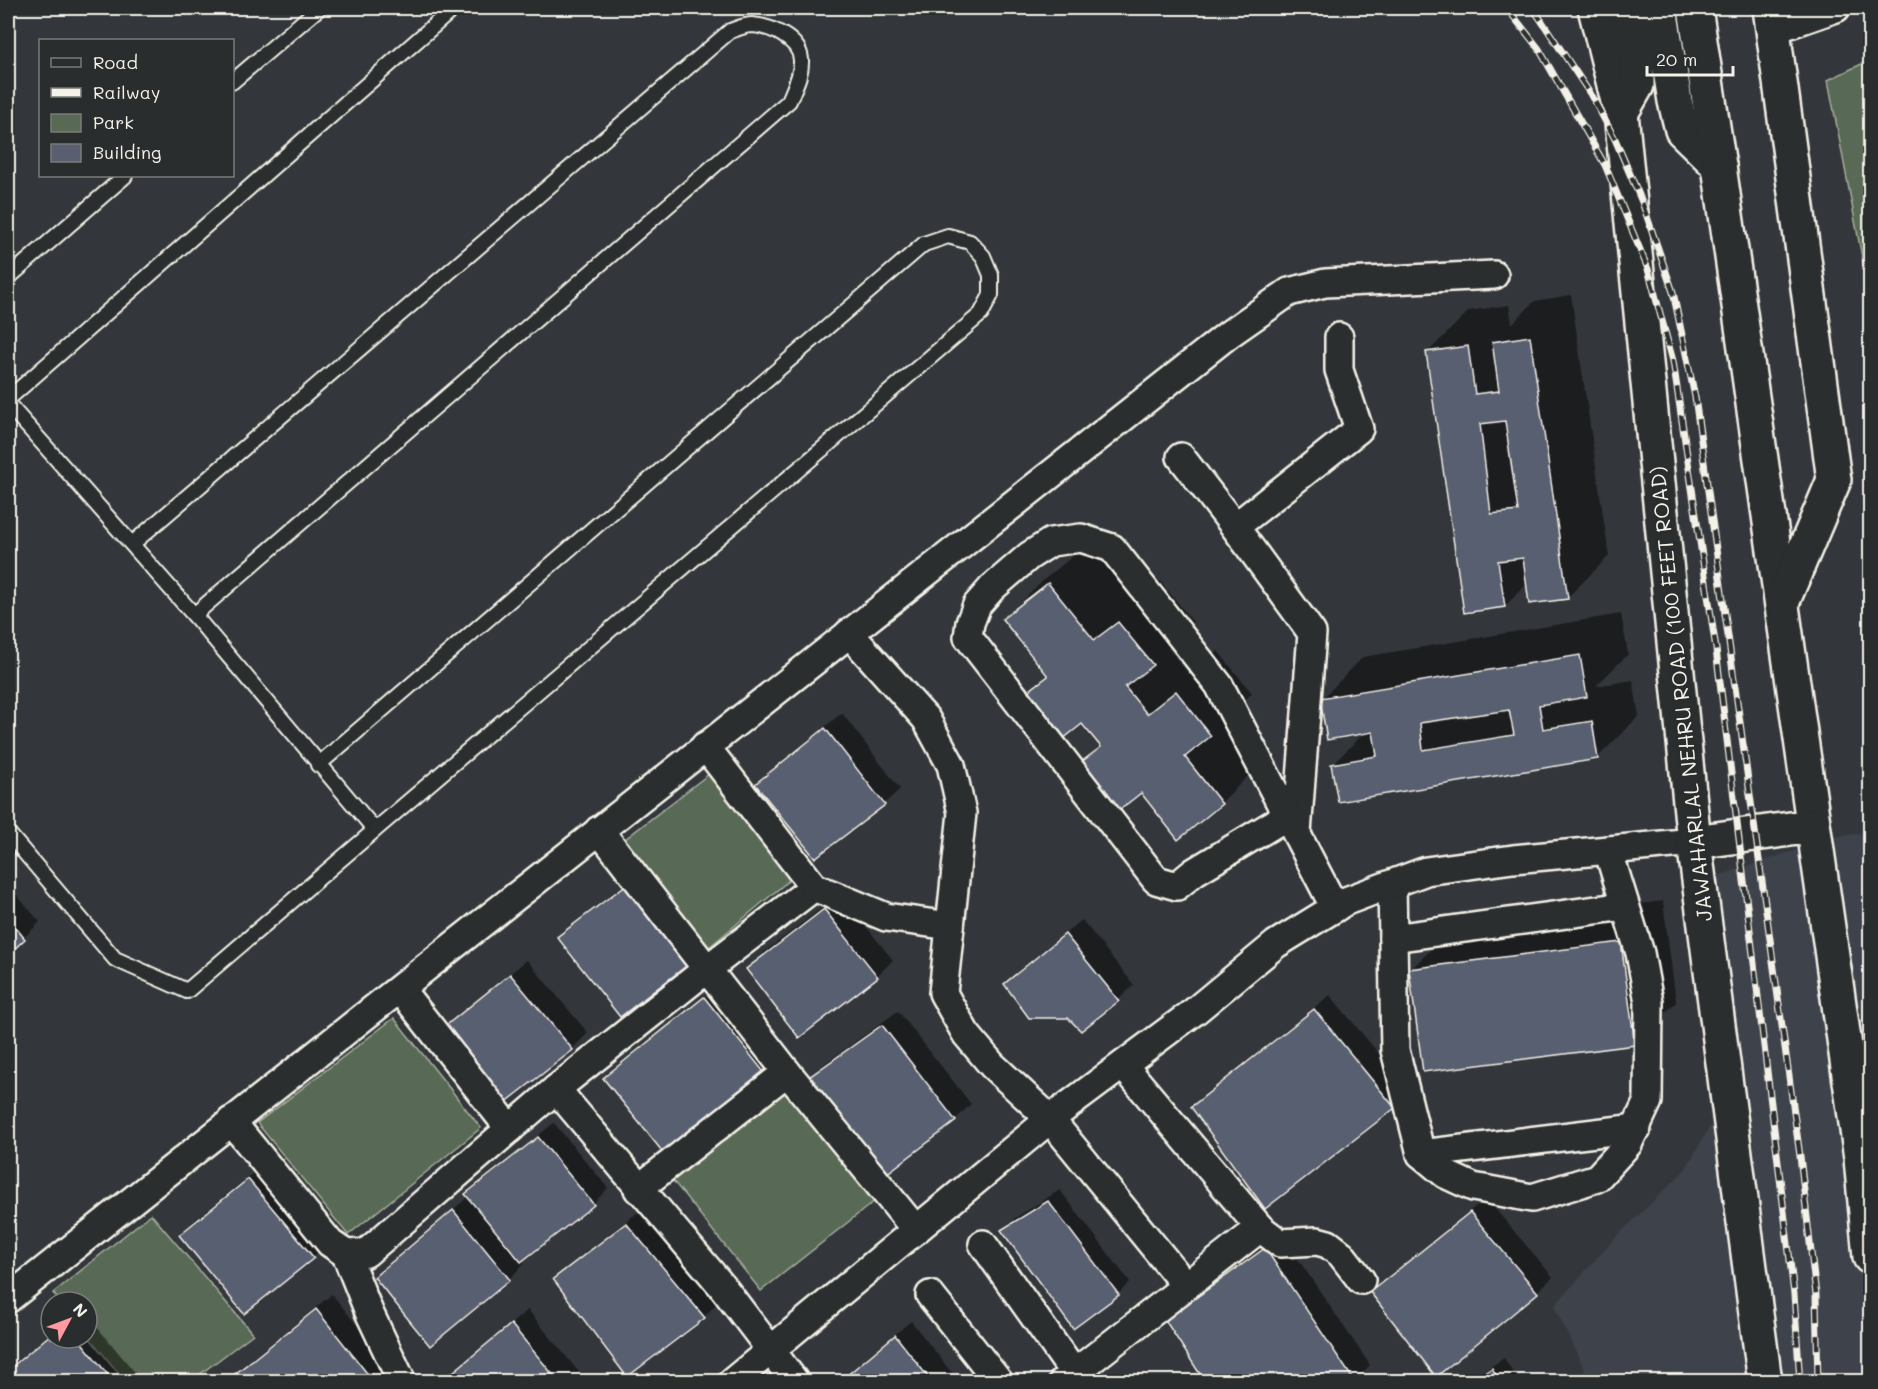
<svg xmlns="http://www.w3.org/2000/svg" width="1878" height="1389" viewBox="0 0 1878 1389" font-family="Mali,sans-serif">
<style>
.built{fill:#3e434b}
.green{fill:#596a54;stroke:#a6ae9e;stroke-width:1.5}
.shadow{fill:#0007}
.building{fill:#595f71;stroke:#f4f1e8;stroke-width:1.5;fill-rule:evenodd}
.lines{fill:none;stroke-linecap:round;stroke-linejoin:round}
.lane-casing{stroke:#f4f1e8;stroke-width:18}
.street-casing{stroke:#f4f1e8;stroke-width:32}
.primary-casing{stroke:#f4f1e8;stroke-width:38}
.lane{stroke:#2a2d2e;stroke-width:14}
.street{stroke:#2a2d2e;stroke-width:27}
.primary{stroke:#2a2d2e;stroke-width:33}
.rail-casing{stroke:#f4f1e8;stroke-width:7}
.rail{stroke:#2a2d2e;stroke-width:4.5;stroke-dasharray:14;stroke-linecap:butt}
.labels{text-anchor:middle;dominant-baseline:central;stroke-width:6;stroke-linejoin:round;paint-order:stroke}
.street-label{font-size:21px;fill:#f4f1e8;stroke:#2a2d2e}
</style>
<rect width="100%" height="100%" fill="#33373b"/>
<filter id="ink" filterUnits="userSpaceOnUse"><feTurbulence type="fractalNoise" baseFrequency=".0167" numOctaves="2"/><feDisplacementMap in="SourceGraphic" scale="12" xChannelSelector="R" yChannelSelector="G"/><feConvolveMatrix kernelMatrix="1 2 1 2 8 2 1 2 1" color-interpolation-filters="sRGB"/></filter>
<g filter="url(#ink)">
<!-- built -->
<polygon class="built" points="1870,832 1870,1381 1585,1381 1584,1368 1554,1306 1616,1237 1685,1170 1714,1119 1690,885 1840,836"/>
<!-- green -->
<g class="green">
<polygon points="1870,60 1870,299 1828,80"/>
<polygon points="710,773 793,877 708,948 624,840"/>
<polygon points="394,1018 481,1128 348,1235 257,1123"/>
<polygon points="786,1087 876,1200 761,1291 670,1177"/>
<polygon points="151,1214 253,1334 191,1381 125,1381 87,1335 87,1302 60,1302 53,1293"/>
</g>
<!-- shadow -->
<g class="shadow">
<polygon points="1571,295 1609,556 1567,598 1528,583 1505,606 1428,352 1469,311 1509,305 1512,324 1535,301"/>
<polygon points="1090,542 1136,600 1160,581 1193,622 1168,648 1189,674 1218,651 1252,693 1228,718 1263,761 1221,803 1141,791 1082,763 1101,745 1082,722 1028,693 1048,674 1004,619 1046,578"/>
<polygon points="1621,614 1628,654 1596,686 1633,680 1639,716 1598,757 1333,764 1365,732 1322,699 1363,657"/>
<polygon points="842,713 900,789 884,804 816,856 757,784 773,768"/>
<polygon points="643,870 688,963 559,937 575,922"/>
<polygon points="8,885 40,922 8,953"/>
<polygon points="840,894 893,960 877,976 800,1035 748,969 763,953"/>
<polygon points="1663,901 1676,1002 1634,1043 1411,969 1453,928"/>
<polygon points="1082,920 1134,985 1118,1000 1006,984 1022,968"/>
<polygon points="527,960 588,1033 572,1049 505,1101 446,1027 462,1012"/>
<polygon points="720,983 782,1060 666,1154 605,1078 621,1062"/>
<polygon points="1330,995 1410,1091 1394,1107 1266,1207 1193,1107 1208,1092"/>
<polygon points="898,1011 971,1104 955,1120 881,1176 807,1080 823,1065"/>
<polygon points="554,1123 608,1188 593,1204 522,1260 525,1263 509,1279 430,1344 376,1277 469,1196 467,1194 483,1179"/>
<polygon points="265,1164 329,1241 313,1257 244,1312 181,1235 196,1219"/>
<polygon points="1060,1190 1130,1282 1118,1294 1074,1326 1003,1230 1015,1218"/>
<polygon points="1486,1198 1553,1277 1537,1292 1436,1375 1372,1292 1387,1277"/>
<polygon points="642,1209 719,1301 704,1317 627,1374 555,1279 571,1264"/>
<polygon points="1281,1234 1370,1365 1353,1382 1167,1320 1182,1304"/>
<polygon points="332,1294 396,1374 388,1382 224,1382"/>
<polygon points="528,1310 587,1382 442,1382 452,1372"/>
<polygon points="87,1315 143,1382 8,1382 8,1370 51,1333 51,1338 87,1338"/>
<polygon points="911,1321 959,1382 839,1382 841,1379"/>
<polygon points="1504,1358 1519,1382 1466,1382"/>
</g>
<!-- building -->
<g class="building">
<path d="M1530,336L1568,599L1529,604L1523,558L1498,561L1505,607L1464,613L1426,352L1468,346L1475,394L1499,391L1492,342ZM1505,421L1518,511L1491,514L1480,424Z"/>
<polygon points="1048,583 1094,640 1118,622 1153,665 1125,687 1147,714 1176,691 1211,736 1185,757 1222,804 1178,840 1141,793 1118,811 1080,763 1101,747 1082,724 1063,739 1026,693 1048,676 1002,619"/>
<path d="M1580,655L1587,697L1539,705L1543,729L1592,721L1598,759L1338,802L1331,764L1377,756L1373,732L1327,740L1320,698ZM1509,710L1514,735L1423,750L1420,723Z"/>
<polygon points="825,728 885,805 815,858 755,784"/>
<polygon points="627,884 689,964 620,1017 557,937"/>
<polygon points="824,909 878,977 799,1038 746,969"/>
<polygon points="8,918 25,939 8,955"/>
<polygon points="1065,934 1119,1001 1081,1031 1068,1018 1029,1018 1004,984"/>
<polygon points="1621,942 1635,1045 1423,1072 1409,969"/>
<polygon points="510,974 573,1050 505,1103 444,1027"/>
<polygon points="704,997 768,1077 666,1156 603,1078"/>
<polygon points="1314,1009 1395,1108 1265,1209 1191,1107"/>
<polygon points="882,1025 956,1121 881,1178 805,1080"/>
<polygon points="538,1137 594,1205 521,1262 465,1194"/>
<polygon points="248,1179 314,1258 244,1314 179,1235"/>
<polygon points="1048,1201 1119,1295 1073,1329 1001,1230"/>
<polygon points="453,1210 510,1280 430,1346 374,1277"/>
<polygon points="1470,1212 1538,1293 1436,1377 1370,1292"/>
<polygon points="626,1223 705,1318 627,1377 553,1279"/>
<polygon points="1265,1248 1355,1382 1205,1382 1165,1320"/>
<polygon points="316,1309 374,1382 225,1382"/>
<polygon points="511,1324 559,1382 441,1382"/>
<polygon points="51,1334 51,1338 78,1338 114,1382 8,1382 8,1370"/>
<polygon points="895,1335 932,1382 839,1382"/>
<polygon points="1492,1368 1500,1382 1470,1382"/>
</g>
<g class="lines">
<defs>
<g id="lane">
<polyline points="232,82 319,8"/>
<polyline points="8,278 125,176"/>
<polyline points="8,399 454,8"/>
<polyline points="8,404 194,615 375,830 187,991 115,959 8,833"/>
<path d="M132,544L730,31C736,29 745,25 752,25C770,26 800,39 801,60C802,74 794,88 789,101L194,615"/>
<polyline points="318,765 924,244 948,236 970,242 983,256 991,275 991,295 981,314 375,830"/>
</g>
<g id="street">
<polyline points="1773,30 1836,8"/>
<polyline points="1181,457 1235,527 1312,633 1297,833"/>
<polyline points="1235,527 1359,429 1339,370 1339,337"/>
<polyline points="849,633 926,719 951,765 962,813 943,993 966,1034 992,1065 1050,1119 1186,1286 1063,1382"/>
<polyline points="1287,816 1194,872 1177,886 1156,880 968,637 970,623 977,605 992,588 1029,556 1051,542 1081,538 1112,548 1219,685 1335,908"/>
<polyline points="599,830 707,969 814,887 705,746"/>
<polyline points="1392,884 1395,1050 1421,1154 1445,1174 1473,1187 1532,1198 1597,1178 1628,1144 1648,1101 1649,1002 1640,953 1608,850"/>
<polyline points="814,887 886,917 950,926"/>
<polyline points="1393,938 1625,906"/>
<polyline points="400,989 510,1129"/>
<polyline points="1123,1065 1260,1228 1280,1243 1317,1241 1328,1244 1341,1254 1361,1280"/>
<polyline points="556,1089 707,969 787,1072"/>
<polyline points="231,1121 330,1243 346,1254 366,1253 556,1089 722,1286 795,1382"/>
<polyline points="1421,1154 1637,1128"/>
<polyline points="638,1189 787,1072 916,1230"/>
<polyline points="983,1244 1074,1373"/>
<polyline points="346,1254 369,1312 402,1382"/>
<polyline points="1186,1286 1260,1228"/>
<polyline points="930,1295 999,1382"/>
<path d="M8,1299C414,976 821,655 1229,334L1289,292L1325,283L1494,275"/>
<polyline points="732,1382 1050,1119 1195,1011 1276,944 1346,901 1426,871 1513,859 1694,842"/>
</g>
<g id="primary">
<polyline points="1595,8 1621,113 1694,842 1765,1382"/>
<polyline points="1660,8 1675,101 1682,130 1719,166"/>
<polyline points="1695,8 1719,166 1861,1158 1870,1257"/>
<polyline points="1770,8 1834,480 1782,603"/>
<polyline points="1621,113 1637,85 1637,57 1628,8"/>
<polyline points="1694,842 1813,826"/>
</g>
</defs>
<!-- lane casing -->
<use href="#lane" class="lane-casing"/>
<!-- street casing -->
<use href="#street" class="street-casing"/>
<!-- primary casing -->
<use href="#primary" class="primary-casing"/>
<!-- lane -->
<use href="#lane" class="lane"/>
<!-- street -->
<use href="#street" class="street"/>
<!-- primary -->
<use href="#primary" class="primary"/>
<defs>
<g id="rail">
<polyline points="1507,8 1539,49 1605,165 1648,269 1673,361 1716,649 1794,1294 1800,1382"/>
<polyline points="1533,8 1593,98 1615,139 1642,202 1673,292 1695,397 1800,1156 1816,1295 1818,1382"/>
</g>
</defs>
<!-- rail casing -->
<use href="#rail" class="rail-casing"/>
<!-- rail -->
<use href="#rail" class="rail"/>
</g>
</g>
<g class="labels">
<!-- street labels -->
<g class="street-label">
<text transform="translate(1680 694) rotate(-96)">JAWAHARLAL NEHRU ROAD (100 FEET ROAD)</text>
</g>
</g>
<!-- margin -->
<rect width="1878" height="1389" fill="none" stroke="#2a2d2e" stroke-width="30"/>
<rect x="15" y="15" width="1848" height="1359" fill="none" stroke="#f4f1e8" stroke-width="2" filter="url(#ink)"/>
<!-- legend -->
<rect x="39" y="39" width="195" height="138" fill="#2a2d2e" stroke="#7b7b78" stroke-width="1.5"/>
<rect x="51" y="58" width="30" height="9" fill="#2a2d2e" stroke="#7b7b78" stroke-width="1.5"/>
<text x="93" y="69" font-size="18" fill="#f4f1e8">Road</text>
<rect x="51" y="88" width="30" height="9" fill="#f4f1e8" stroke="#7b7b78" stroke-width="1.5"/>
<text x="93" y="99" font-size="18" fill="#f4f1e8">Railway</text>
<rect x="51" y="114" width="30" height="18" fill="#596a54" stroke="#7b7b78" stroke-width="1.5"/>
<text x="93" y="129" font-size="18" fill="#f4f1e8">Park</text>
<rect x="51" y="144" width="30" height="18" fill="#595f71" stroke="#7b7b78" stroke-width="1.5"/>
<text x="93" y="159" font-size="18" fill="#f4f1e8">Building</text>
<!-- north arrow -->
<g transform="translate(69 1320) rotate(49)"><circle r="28" fill="#2a2d2e" stroke="#7b7b78" stroke-width="1.5"/>
<path d="M0-4.5L10 22L0 15L-10 22Z" fill="#ff9aa2"/>
<text y="-9" font-size="16" font-weight="bold" text-anchor="middle" fill="#f4f1e8">N</text>
</g>
<!-- scale -->
<path d="M1647 66v9h86v-9" fill="none" stroke="#f4f1e8" stroke-width="3"/>
<text x="1656" y="66" font-size="18" fill="#f4f1e8" stroke="#2a2d2e" stroke-width="4.5" paint-order="stroke">20 m</text>
</svg>
